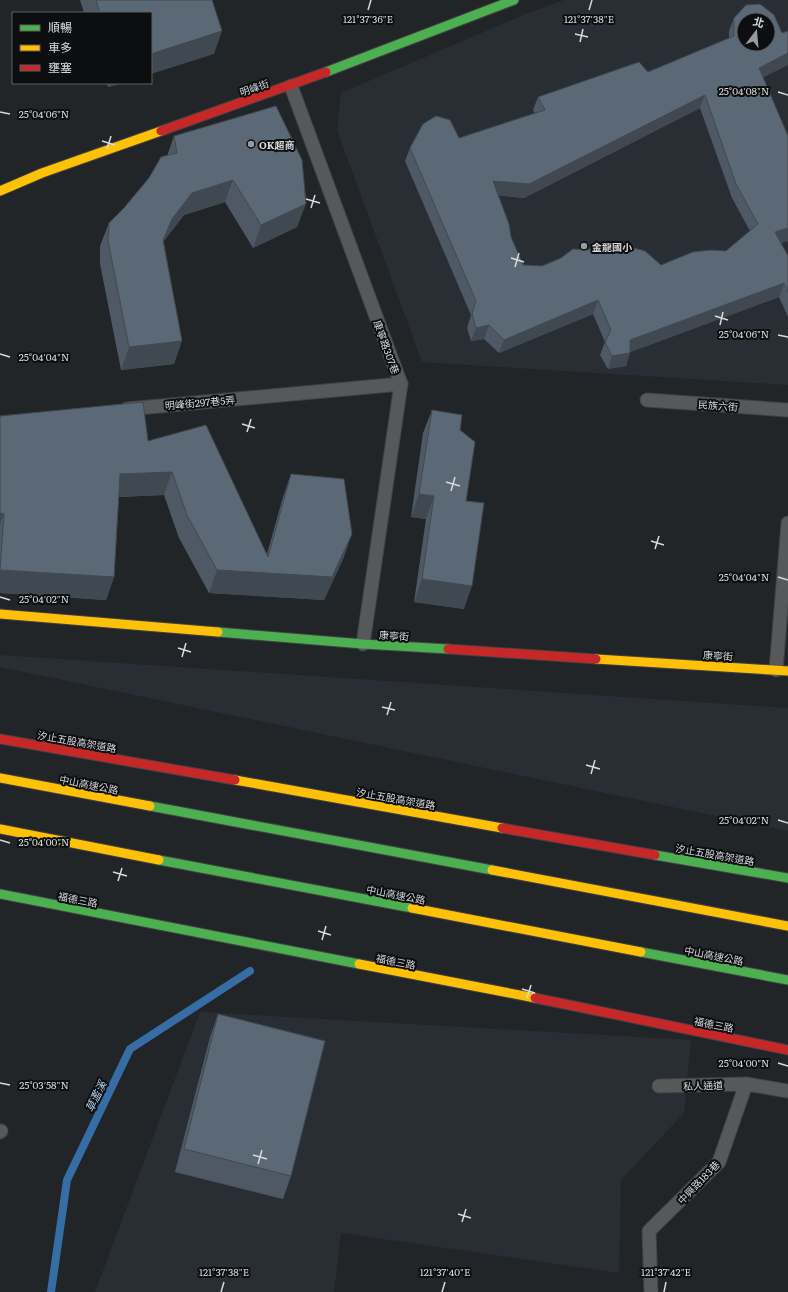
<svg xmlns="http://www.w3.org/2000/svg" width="788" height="1292" viewBox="0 0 788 1292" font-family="Literata,'Noto Sans TC',serif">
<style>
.built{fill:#292e35;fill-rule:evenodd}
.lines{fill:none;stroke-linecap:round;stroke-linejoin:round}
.stream{stroke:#356da4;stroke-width:8}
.lane-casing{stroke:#404243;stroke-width:15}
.fast-casing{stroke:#404243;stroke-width:11}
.slow-casing{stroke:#404243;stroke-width:11}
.jam-casing{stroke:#404243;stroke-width:11}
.lane{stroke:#575859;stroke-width:13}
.fast{stroke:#4caf50;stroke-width:9}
.slow{stroke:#ffc107;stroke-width:9}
.jam{stroke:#c62828;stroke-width:9}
.wall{fill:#4e5965;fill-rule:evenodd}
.shaded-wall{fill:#404952}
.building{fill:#5b6875;stroke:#404952;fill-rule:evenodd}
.ticks{fill:none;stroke:#d7d9dc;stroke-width:1.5}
.poi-dot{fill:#989a9d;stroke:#0c0e0f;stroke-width:1.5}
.labels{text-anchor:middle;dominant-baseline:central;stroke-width:4;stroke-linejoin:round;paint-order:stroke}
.street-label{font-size:10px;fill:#d7d9dc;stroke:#0c0e0f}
.poi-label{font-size:10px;font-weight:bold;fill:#d7d9dc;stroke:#0c0e0f;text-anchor:start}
.water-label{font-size:11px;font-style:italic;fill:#b3d2f3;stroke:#0c0e0f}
.ticks-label{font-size:10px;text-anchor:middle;fill:#d7d9dc;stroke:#0c0e0f;stroke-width:4;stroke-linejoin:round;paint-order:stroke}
</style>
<rect width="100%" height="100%" fill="#222527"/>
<!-- built -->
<g class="built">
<path d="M564,0H788V385L422,362L337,130L341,93L528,13ZM744,20H768V44H744Z"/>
<polygon points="0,655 788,708 788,831 0,667"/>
<polygon points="200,1012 691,1040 684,1113 621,1180 619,1273 341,1233 334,1292 95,1292"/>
</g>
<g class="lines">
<!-- stream -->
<polyline class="stream" points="51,1292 67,1180 130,1049 250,971"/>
<defs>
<g id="lane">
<polyline points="291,86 401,384 363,644"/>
<polyline points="647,400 788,410"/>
<polyline points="127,409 401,384"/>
<polyline points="776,670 788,523"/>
<polyline points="659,1086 746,1084"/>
<polyline points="0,1132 1,1131"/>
<polyline points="651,1292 649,1231 719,1162 746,1084 788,1091"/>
</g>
<g id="fast">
<polyline points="326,72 514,0"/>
<polyline points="218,632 363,644 448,649"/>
<polyline points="150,806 492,870"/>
<polyline points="655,855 788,878"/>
<polyline points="159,860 412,908"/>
<polyline points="0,894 359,964"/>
<polyline points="641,952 788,980"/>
</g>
<g id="slow">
<polyline points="0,191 42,173 161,131"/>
<polyline points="0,614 218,632"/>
<polyline points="596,659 788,671"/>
<polyline points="0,778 150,806"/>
<polyline points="235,780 502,828"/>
<polyline points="0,829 159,860"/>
<polyline points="492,870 788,926"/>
<polyline points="412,908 641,952"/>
<polyline points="359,964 535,998"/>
</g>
<g id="jam">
<polyline points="161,131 326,72"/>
<polyline points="448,649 596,659"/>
<polyline points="0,739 235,780"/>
<polyline points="502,828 655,855"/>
<polyline points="535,998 788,1050"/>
</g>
</defs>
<!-- lane casing -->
<use href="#lane" class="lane-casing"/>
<!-- fast casing -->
<use href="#fast" class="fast-casing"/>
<!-- slow casing -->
<use href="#slow" class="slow-casing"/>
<!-- jam casing -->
<use href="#jam" class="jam-casing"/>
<!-- lane -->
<use href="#lane" class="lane"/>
<!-- fast -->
<use href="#fast" class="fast"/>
<!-- slow -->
<use href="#slow" class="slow"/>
<!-- jam -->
<use href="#jam" class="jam"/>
</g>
<!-- wall -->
<g class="wall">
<polygon points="80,0 212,0 214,54 151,13 84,13"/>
<path d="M734,18L785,66L762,77L788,136V241L781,243L788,256V317L779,297L630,352L626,366L608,369L600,355L605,342L593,314L499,353L484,339L471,341L467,328L471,315L405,161L410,148L459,138L535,113L533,110L538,97L648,72L729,38V31ZM700,108L732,198L750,231L726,251L661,265L542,266L523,265L511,237L498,195L524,198Z"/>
<polygon points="107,83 122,83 108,87"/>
<polygon points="174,136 297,227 253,248 225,202 184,215 163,242 174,364 121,370 100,264 100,246 109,223 124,208 167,156"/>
<polygon points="432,410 466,501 464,609 414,602 426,519 411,517 423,433"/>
<polygon points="0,416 148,441 267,554 283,497 291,474 344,557 324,600 209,593 179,538 164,495 119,497 114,577 106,600 0,593"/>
<polygon points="218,1014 291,1176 283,1199 175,1172 210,1037"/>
</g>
<!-- shaded-wall -->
<g class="shaded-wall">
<polygon points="222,31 214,54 151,74 151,54"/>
<polygon points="788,53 788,65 754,82 759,68"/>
<polygon points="110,83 122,83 108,87"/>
<polygon points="705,95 700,108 524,198 488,194 493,181"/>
<polygon points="233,180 225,202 184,215 163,242 154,263 163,240 172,219 192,193"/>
<polygon points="306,204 297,227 253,248 261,225"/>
<polygon points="788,228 788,241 770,246 775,232"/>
<polygon points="784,283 779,297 628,353 630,353 626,366 608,369 612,356 630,340"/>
<polygon points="598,300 593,314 499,353 504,340"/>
<polygon points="489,325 484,339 471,341 476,328"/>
<polygon points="182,341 174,364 121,370 129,347"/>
<polygon points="172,472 164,495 112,497 120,474"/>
<polygon points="419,494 434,496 426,519 411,517"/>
<polygon points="0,513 4,514 0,524"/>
<polygon points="352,534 344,557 324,600 209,593 217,570"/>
<polygon points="0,570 114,577 106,600 0,593"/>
<polygon points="422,579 472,586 464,609 414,602"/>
</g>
<!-- building -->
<g class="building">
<polygon points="96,0 212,0 222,31 151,54 151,13 100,13"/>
<path d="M760,4L774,15L782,33L788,31V53L759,68L788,136V228L775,232L788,256V292L784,283L630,340V353L612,356L605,342L611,330L598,300L504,340L489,325L476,328L472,314L476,301L410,148L423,124L436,116L450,120L459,138L545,110L538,97L639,62L648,72L734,36V18L746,5ZM744,20H768V44H744ZM705,95L736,184L758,224L726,251L711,250L693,252L661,265L645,251L626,246L600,245L588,250L573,249L561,258L542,266L523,265L511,237L509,224L493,181L529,184Z"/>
<polygon points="276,106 302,160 306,204 261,225 233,180 192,193 172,219 163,240 182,341 129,347 108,241 109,223 124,208 149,178 161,157 177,153 174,136"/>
<polygon points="143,402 148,441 206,425 268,557 291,474 344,479 352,534 332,577 217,570 187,515 172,472 120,474 114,577 0,570 4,514 0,513 0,416"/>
<polygon points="432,410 462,415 460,430 475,442 466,501 484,503 472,586 422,579 434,496 419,494"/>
<polygon points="218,1014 325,1041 291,1176 184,1149"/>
</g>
<!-- ticks -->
<path class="ticks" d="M368,10L371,0M589,10L592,0M575,34L588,37M580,42L583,29M778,92L788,95M0,112L10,114M102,141L115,145M107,149L111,136M306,199L320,203M311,208L315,195M511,258L524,262M515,267L519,253M715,316L728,320M720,325L723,312M778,335L788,337M0,354L10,357M242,424L255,428M247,432L251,419M446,482L460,486M451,491L455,477M651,541L664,545M655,549L659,536M778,577L788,580M0,597L10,600M178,648L191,652M182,657L186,643M382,707L395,710M387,715L391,702M586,765L600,769M591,774L595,760M778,820L788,823M0,840L10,843M113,872L127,876M118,881L122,868M318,931L331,935M322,940L326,926M522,989L535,993M527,998L531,985M778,1063L788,1066M0,1083L10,1085M253,1155L267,1159M258,1164L262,1150M458,1214L471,1218M462,1222L466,1209M221,1292L224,1282M442,1292L445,1282M664,1292L666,1282"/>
<!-- markers -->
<g class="poi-dot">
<circle cx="251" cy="144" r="4"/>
<circle cx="584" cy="246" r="4"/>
</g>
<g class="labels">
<!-- street labels -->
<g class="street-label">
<text transform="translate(254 87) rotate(-19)">明峰街</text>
<text transform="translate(387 347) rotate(70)">康寧路307巷</text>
<text transform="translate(200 402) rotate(-5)">明峰街297巷5弄</text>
<text transform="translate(718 405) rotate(4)">民族六街</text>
<text transform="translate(394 635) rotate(4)">康寧街</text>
<text transform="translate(718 655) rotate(4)">康寧街</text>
<text transform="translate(77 741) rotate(10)">汐止五股高架道路</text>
<text transform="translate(89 784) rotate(11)">中山高速公路</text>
<text transform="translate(396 798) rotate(10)">汐止五股高架道路</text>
<text transform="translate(715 854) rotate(10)">汐止五股高架道路</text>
<text transform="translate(396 894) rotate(11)">中山高速公路</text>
<text transform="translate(78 899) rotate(11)">福德三路</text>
<text transform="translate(714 955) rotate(11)">中山高速公路</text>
<text transform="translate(396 961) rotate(11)">福德三路</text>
<text transform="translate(714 1024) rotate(11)">福德三路</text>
<text transform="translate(703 1085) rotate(-2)">私人通道</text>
<text transform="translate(698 1182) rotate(-46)">中興路183巷</text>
</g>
<!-- poi labels -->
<g class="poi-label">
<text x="259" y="144">OK超商</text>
<text x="592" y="246">金龍國小</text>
</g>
<!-- water labels -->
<g class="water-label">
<text transform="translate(95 1096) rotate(-64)">草濫溪</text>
</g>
</g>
<g class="ticks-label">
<text x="368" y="23">121°37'36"E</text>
<text x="589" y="23">121°37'38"E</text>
<text x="744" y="95">25°04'08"N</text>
<text x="44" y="118">25°04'06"N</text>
<text x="744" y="338">25°04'06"N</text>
<text x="44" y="361">25°04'04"N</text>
<text x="744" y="581">25°04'04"N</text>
<text x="44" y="603">25°04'02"N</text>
<text x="744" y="824">25°04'02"N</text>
<text x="44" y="846">25°04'00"N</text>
<text x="744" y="1067">25°04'00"N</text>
<text x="44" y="1089">25°03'58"N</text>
<text x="224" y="1276">121°37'38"E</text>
<text x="445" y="1276">121°37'40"E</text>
<text x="666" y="1276">121°37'42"E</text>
</g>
<!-- legend -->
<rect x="12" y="12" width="140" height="72" fill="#0c0e0f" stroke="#5d5f61"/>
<rect x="20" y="25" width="20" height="6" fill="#4caf50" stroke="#5d5f61"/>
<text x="48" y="32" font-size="12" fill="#d7d9dc">順暢</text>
<rect x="20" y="45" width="20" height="6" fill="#ffc107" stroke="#5d5f61"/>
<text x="48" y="52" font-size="12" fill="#d7d9dc">車多</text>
<rect x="20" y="65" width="20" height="6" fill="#c62828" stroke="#5d5f61"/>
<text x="48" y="72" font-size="12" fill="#d7d9dc">壅塞</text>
<!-- north arrow -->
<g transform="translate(756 32) rotate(16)"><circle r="19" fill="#0c0e0f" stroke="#5d5f61"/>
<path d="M0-3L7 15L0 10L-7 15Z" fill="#989a9d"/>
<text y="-6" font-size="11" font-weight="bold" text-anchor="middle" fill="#d7d9dc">北</text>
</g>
</svg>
